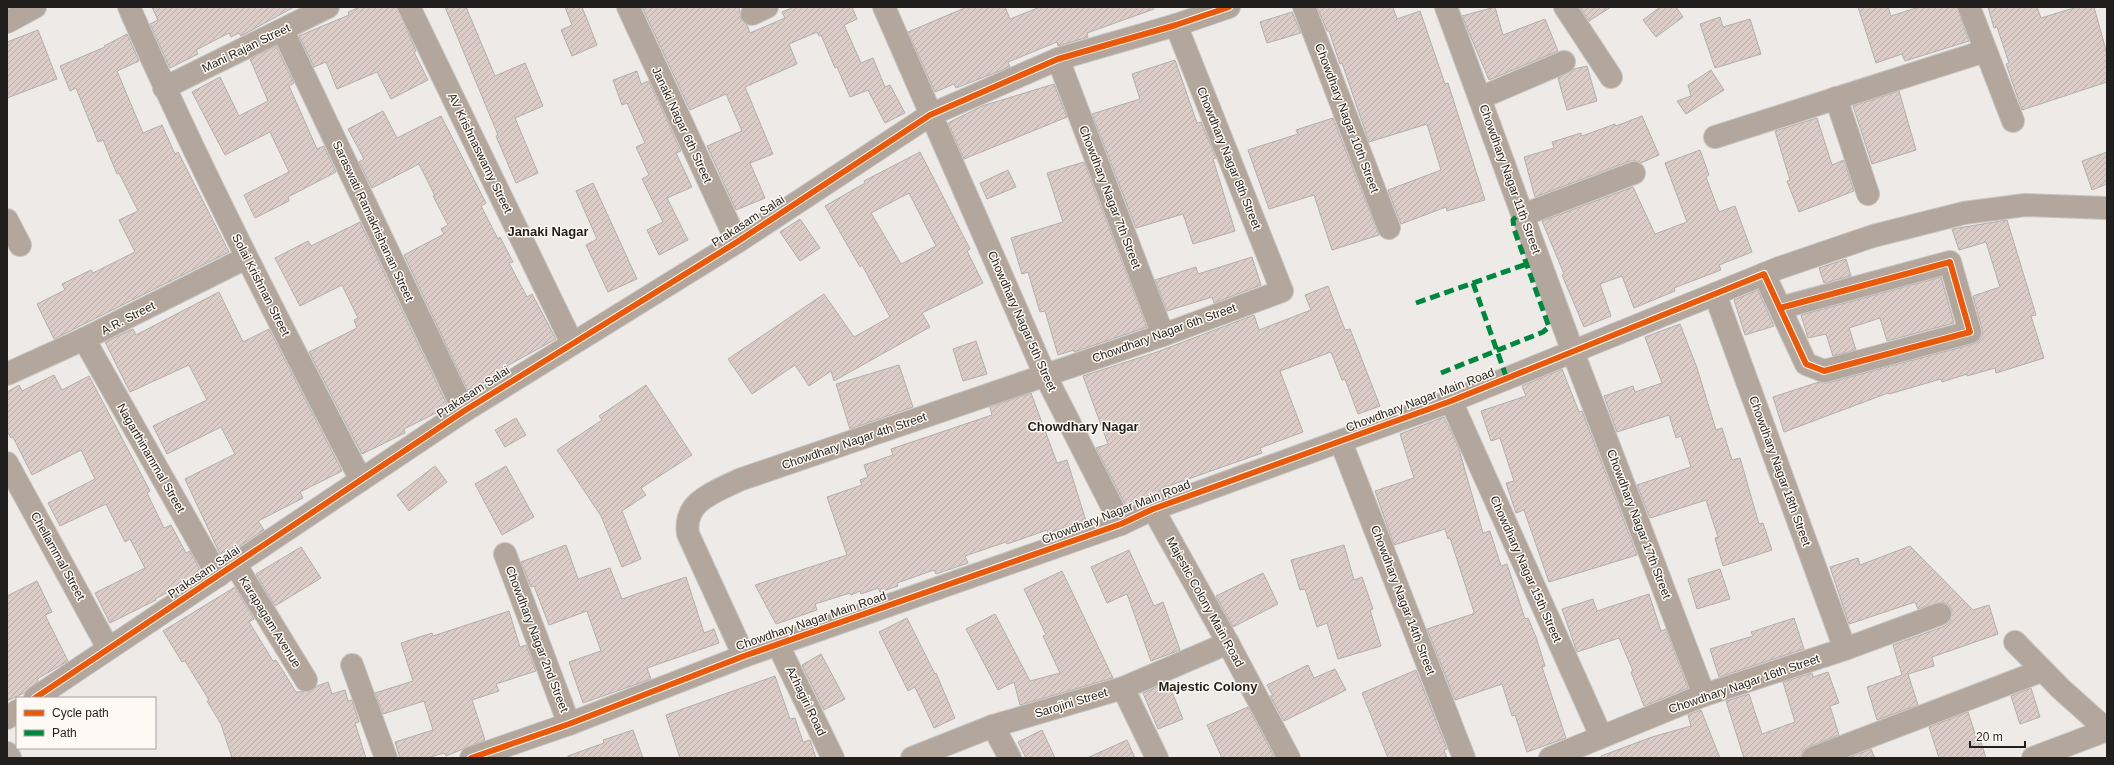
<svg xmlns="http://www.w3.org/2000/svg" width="2114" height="765" viewBox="0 0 2114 765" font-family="Arial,sans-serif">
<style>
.building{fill:url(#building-hatch);stroke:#b2afad;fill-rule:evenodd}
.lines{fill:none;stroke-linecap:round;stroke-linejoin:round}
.minor-casing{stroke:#c7c5c3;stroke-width:24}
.major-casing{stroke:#c7c5c3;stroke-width:24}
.minor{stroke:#b2a69d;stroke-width:22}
.major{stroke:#b2a9a2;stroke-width:22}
.quiet{stroke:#00873e;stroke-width:5;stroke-dasharray:10 5;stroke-linecap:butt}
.cycleway-casing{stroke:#fef9f2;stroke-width:8}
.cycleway{stroke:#e8590c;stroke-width:6}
.labels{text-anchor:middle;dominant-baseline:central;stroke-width:3;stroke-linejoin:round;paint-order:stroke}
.street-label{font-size:12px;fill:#211f1d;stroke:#fef9f2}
.neighbourhood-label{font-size:13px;font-weight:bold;fill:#211f1d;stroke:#fef9f2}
</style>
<defs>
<pattern id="building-hatch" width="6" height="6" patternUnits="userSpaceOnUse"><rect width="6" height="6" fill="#dbccc7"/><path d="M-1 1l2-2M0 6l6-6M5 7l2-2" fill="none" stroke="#bcafaa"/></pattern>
</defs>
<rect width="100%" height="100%" fill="#edeae7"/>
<!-- building -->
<g class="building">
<polygon points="152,7 294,7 241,36 239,33 231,37 229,33 196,50 198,54 170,68 150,24 158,20"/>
<polygon points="360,7 397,7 416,51 414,52 428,80 391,99 377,72 337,89 326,62 314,67 299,36 349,15 348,12"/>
<polygon points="445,7 466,7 495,76 525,63 543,106 515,118 538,173 516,183 496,136 498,135"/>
<polygon points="565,7 582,7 597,45 572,56 561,30 572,25"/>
<polygon points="642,7 739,7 741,19 747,25 750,33 785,18 782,12 794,7 852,7 857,19 844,25 861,63 873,58 885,87 890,85 905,113 885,123 868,90 850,97 837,67 835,68 821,35 819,36 817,32 789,44 797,64 745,87 773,154 750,163 765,198 736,210 707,146 742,131 726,94 690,110"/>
<polygon points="967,7 1005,7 1010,19 1040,7 1153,7 1154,9 1087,33 1088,37 1058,46 1057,42 1008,62 1010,67 956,88 954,84 935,92 908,32"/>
<polygon points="1317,7 1393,7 1397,19 1420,11 1445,84 1448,83 1485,200 1447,211 1446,207 1401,224 1388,190 1441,170 1427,124 1369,142 1342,63 1340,64 1329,31 1327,31"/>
<polygon points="1495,7 1503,35 1545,19 1558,51 1489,80 1462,16"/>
<polygon points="1580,7 1611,7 1589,21"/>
<polygon points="1660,7 1676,7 1683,17 1656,37 1643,20"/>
<polygon points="1858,7 1888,7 1891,16 1919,7 1957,7 1969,41 1905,61 1902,54 1876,63"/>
<polygon points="1988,7 2037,7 2041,18 2077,7 2094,7 2107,54 2107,82 2022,110 2006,64 2009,63 1997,27 1994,28"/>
<polygon points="1292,12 1301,33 1267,43 1260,22"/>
<polygon points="1720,17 1723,27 1750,19 1761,54 1715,68 1700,24"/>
<polygon points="38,30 57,79 7,98 7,42"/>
<polygon points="127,34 139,61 117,71 143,133 162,125 175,154 178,152 229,252 54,339 37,304 65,290 62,284 91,270 93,273 135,252 119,220 138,211 119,173 117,174 103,140 98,142 76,88 70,91 60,66 105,47 104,46"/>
<polygon points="276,46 294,83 289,86 317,149 324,146 336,172 288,197 289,201 255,218 244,195 289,172 270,132 225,155 192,92 220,77 239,116 268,101 250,59"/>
<polygon points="1175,60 1197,123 1201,122 1216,158 1213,159 1235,231 1193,244 1183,214 1136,228 1092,114 1140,99 1132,74"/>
<polygon points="1587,66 1597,101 1567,110 1558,78 1574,69"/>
<polygon points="1711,70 1724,90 1686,114 1677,101 1691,96 1688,85"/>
<polygon points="637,71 641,84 649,81 681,151 676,153 692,187 667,198 688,240 659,255 647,230 663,222 642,179 649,175 636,147 645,143 627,103 622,105 613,80"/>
<polygon points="1054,84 1067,117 964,159 948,123 982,106"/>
<polygon points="1899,91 1916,150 1872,164 1853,106"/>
<polygon points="383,111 397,138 441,116 486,203 481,206 498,239 500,237 513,262 509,263 527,297 532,294 556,339 507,366 509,369 468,391 404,255 444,234 441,229 448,225 433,196 435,196 419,164 372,188 359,162 364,159 348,129"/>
<polygon points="1642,116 1659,155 1641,163 1636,161 1630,161 1535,197 1524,157 1554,148 1552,142 1581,133 1582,136 1615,124 1616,126"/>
<polygon points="1333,118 1379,235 1332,250 1314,195 1269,209 1248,150 1298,134 1296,130"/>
<polygon points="1817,118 1832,165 1844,160 1854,191 1799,212 1787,181 1790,180 1775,131"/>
<polygon points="1700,150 1709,175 1706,177 1719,212 1735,206 1752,252 1719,265 1721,270 1674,288 1675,291 1634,308 1622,276 1600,284 1611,316 1584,327 1562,275 1564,274 1542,221 1633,187 1655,234 1687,222 1665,163"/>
<path d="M920,152L970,249L967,251L983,283L922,313L930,327L834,381L831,371L809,386L795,365L752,394L728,359L824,294L854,337L890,317L862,265L860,267L825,206L865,183L864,181ZM909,193L936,246L901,264L871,213Z"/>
<polygon points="2107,152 2107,184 2092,190 2082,161"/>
<polygon points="1084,162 1147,327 1074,352 1074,350 1058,355 1045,311 1040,312 1028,272 1022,274 1011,238 1063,222 1047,173"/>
<polygon points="1008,170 1016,187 987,199 980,183"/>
<polygon points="593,183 637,279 608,292 586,245 597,239 576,191"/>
<polygon points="800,219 820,248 800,261 780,232"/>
<polygon points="2007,220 2036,315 2031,316 2044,358 1996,373 1995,368 1967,376 1967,374 1942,382 1941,379 1889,394 1888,393 1784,432 1773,397 1819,382 1827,383 1973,344 1979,341 1982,335 1982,329 1973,296 2000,287 1986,242 1959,250 1952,229"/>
<polygon points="360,222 448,407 404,429 405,433 362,454 309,352 357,328 354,320 358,318 342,285 300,306 275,258 308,241 311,246"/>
<polygon points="1252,257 1261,285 1214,303 1212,297 1167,311 1155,280 1196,267 1198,274"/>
<polygon points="1846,259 1851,276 1824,283 1819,268"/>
<polygon points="1941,277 1954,323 1887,341 1880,318 1849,328 1856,350 1833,356 1826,334 1808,338 1801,315"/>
<polygon points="1328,286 1345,330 1350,329 1380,406 1358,414 1345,379 1342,380 1331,352 1280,371 1303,432 1260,448 1262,453 1160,489 1161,493 1126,506 1096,448 1108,444 1083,376 1157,352 1254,315 1259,330 1311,310 1305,295"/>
<polygon points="1758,290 1774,326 1745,335 1734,300"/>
<polygon points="219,292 243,342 269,329 342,471 300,492 303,498 258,521 264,530 235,549 234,547 220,554 185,479 235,454 221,427 167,454 153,426 207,400 189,365 130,392 105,342 133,329 136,335"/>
<polygon points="1680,324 1697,368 1716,430 1722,428 1732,460 1740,458 1759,524 1763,523 1772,550 1723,566 1715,538 1718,537 1706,500 1650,518 1637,485 1691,467 1681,436 1676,438 1669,415 1617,432 1604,396 1633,386 1635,392 1662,383 1645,337"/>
<polygon points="976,341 987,374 963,381 953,349"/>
<polygon points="899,365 913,407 850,429 836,384"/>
<polygon points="1562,369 1579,412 1582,411 1637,555 1549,582 1524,510 1516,513 1506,483 1514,481 1500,438 1491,441 1481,411 1526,396 1522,386"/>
<polygon points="54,375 62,390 89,376 150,491 147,493 164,528 171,525 186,553 190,551 201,572 178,587 155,599 156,600 110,623 95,593 145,568 130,539 125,542 106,504 60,526 48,503 95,479 81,450 32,475 13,437 11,438 7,431 7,392 19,385 22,391"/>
<polygon points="646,385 692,455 641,488 646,495 622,511 641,559 622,567 601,516 557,450 602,420 599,416"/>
<polygon points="1031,393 1057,463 1067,460 1086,521 1048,533 1047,530 1007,544 1006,542 965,556 968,563 936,574 934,570 897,583 898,586 880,592 878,588 861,594 860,591 851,595 850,593 815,604 817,610 776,624 755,585 847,555 827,497 862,485 860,480 868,477 864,465 893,455 891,449 992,415 990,407"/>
<polygon points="1444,417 1458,446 1483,533 1490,531 1501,566 1507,564 1525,619 1528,618 1536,637 1545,666 1542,667 1566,738 1527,752 1515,715 1512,716 1502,684 1455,700 1427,629 1473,614 1474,612 1450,538 1448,539 1445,529 1394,545 1375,491 1414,478 1400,434"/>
<polygon points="516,418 526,435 505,447 495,430"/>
<polygon points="435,466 447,482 409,511 397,495"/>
<polygon points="506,466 534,517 502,535 475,484"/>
<polygon points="566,545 578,579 610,568 622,599 686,577 704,633 714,629 719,643 647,668 651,679 583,703 569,662 601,651 587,611 549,625 534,586 531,587 521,562"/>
<polygon points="1344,545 1354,580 1362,577 1373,609 1370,610 1381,646 1338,659 1327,623 1317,627 1305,589 1300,590 1291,560"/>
<polygon points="1910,546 1973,610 1989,605 1998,634 1932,657 1934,666 1908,674 1918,705 1877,720 1867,687 1902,675 1893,645 1945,626 1950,622 1952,610 1948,604 1942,602 1918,609 1915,602 1849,624 1830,567 1858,558 1860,565"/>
<polygon points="301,547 321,578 275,606 256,574"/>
<polygon points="1129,550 1154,606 1163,602 1180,650 1151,661 1127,594 1107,603 1091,567"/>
<polygon points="1720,569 1730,599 1697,609 1688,579"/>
<polygon points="1062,571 1113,678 1020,705 1014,682 998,690 966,629 995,614 1030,681 1060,673 1043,636 1046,635 1024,589"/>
<polygon points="1263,573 1278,604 1233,627 1216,596"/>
<polygon points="37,581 52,612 45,615 68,661 37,679 38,681 24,693 7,701 7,596"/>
<polygon points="235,587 254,619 249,622 273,661 276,660 296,692 312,691 317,686 328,682 332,694 345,690 348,701 352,700 359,722 355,723 366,758 232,758 221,724 207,701 209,700 185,661 182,662 163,631"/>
<polygon points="1649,594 1661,631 1666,629 1688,688 1644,706 1631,672 1633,671 1619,638 1577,652 1562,609 1593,599 1597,611"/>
<polygon points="509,611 520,647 526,645 536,671 496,684 499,691 472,700 485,740 446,756 444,753 427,758 400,758 395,742 433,730 424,701 383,714 375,693 413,681 401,643 432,633 433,636"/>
<polygon points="907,618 935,674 936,673 955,718 934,728 915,687 908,691 879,632"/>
<polygon points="1794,618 1804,649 1719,677 1710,649 1753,636 1751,632"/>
<polygon points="821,654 845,699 824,710 802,665"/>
<polygon points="1308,665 1314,678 1335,669 1346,690 1284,721 1270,696 1273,696 1267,685"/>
<polygon points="1416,670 1447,749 1444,750 1447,758 1388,758 1362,693"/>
<polygon points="1828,672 1839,703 1830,706 1839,735 1808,747 1803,750 1801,758 1744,758 1726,701 1749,694 1762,734 1795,722 1783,682 1812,673 1813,677"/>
<polygon points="775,676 790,719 795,718 803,742 810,740 816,758 680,758 666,715"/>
<polygon points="1168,682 1183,719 1158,729 1143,693"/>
<polygon points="2031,688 2040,717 2020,724 2011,696"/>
<polygon points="1248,707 1275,758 1222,758 1207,725"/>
<polygon points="1701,710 1720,758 1601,758 1601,756 1652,737 1691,726 1688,715"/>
<polygon points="1968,712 1978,743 1981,742 1986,758 1939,758 1929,727"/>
<polygon points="633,730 643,758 568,758 568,756 604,743 603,740"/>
<polygon points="1042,730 1055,758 1026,758 1018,742"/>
<polygon points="1127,740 1135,758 1087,758"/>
<polygon points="1871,749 1875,758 1851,758 1850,757"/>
</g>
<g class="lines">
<defs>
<g id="minor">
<path d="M129,7C199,168 280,324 361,480"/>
<polyline points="409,7 572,343"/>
<polyline points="628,7 737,242"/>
<polyline points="884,7 1045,375 1121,524"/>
<polyline points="1304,7 1389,228"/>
<polyline points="1446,7 1573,352 1704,695"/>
<polyline points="1565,7 1611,77"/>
<polyline points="1969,7 2013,121"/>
<polyline points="752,14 767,7"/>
<polyline points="7,22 35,7"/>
<polyline points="283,31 464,411"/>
<polyline points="1058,59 1163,335"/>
<polyline points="164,88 328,7"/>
<polyline points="1480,98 1564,62"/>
<polyline points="1836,98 1868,194"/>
<polyline points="1715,137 1985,51"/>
<polyline points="1523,215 1634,173"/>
<polyline points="7,220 20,245"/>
<polyline points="1764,274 1806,364 1824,371 1970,332 1950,262 1780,308"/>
<polyline points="1715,294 1845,649"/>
<polyline points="84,339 218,576"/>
<polyline points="7,374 84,339 246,258"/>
<polyline points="1451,401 1601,736"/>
<polyline points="1341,442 1464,758"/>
<polyline points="7,463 108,648"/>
<polyline points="1153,509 1228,643 1289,758"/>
<polyline points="505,554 569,724"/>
<polyline points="235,564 306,680"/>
<polyline points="2015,642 2061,689 2107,730"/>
<polyline points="778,645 833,758"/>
<path d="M744,656L688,534C683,501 715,492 739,480L1163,335L1282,291L1176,25"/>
<polyline points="352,665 386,758"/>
<polyline points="1123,688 1157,758"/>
<polyline points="35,698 464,411 737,242 930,115 1058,59 1176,25 1229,7"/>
<polyline points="7,718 17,711"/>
<polyline points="993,726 1010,758"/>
<polyline points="471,758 569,724 744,656 1121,524 1153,509 1451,401 1779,268 1873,236 1964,213 2025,205 2107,208"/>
<polyline points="912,758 993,726 1123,688 1228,643"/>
<polyline points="1550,758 1704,695 1845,649 1940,614"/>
<polyline points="1813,758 2041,671"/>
<polyline points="2033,758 2107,730"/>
</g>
<polyline id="major" points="7,753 10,758"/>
</defs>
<!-- minor casing -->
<use href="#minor" class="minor-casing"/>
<!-- major casing -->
<use href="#major" class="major-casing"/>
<!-- minor -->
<use href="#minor" class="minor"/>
<!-- major -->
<use href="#major" class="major"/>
<!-- quiet -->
<g class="quiet">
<polyline points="1473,283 1507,379"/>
<polyline points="1416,303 1527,264"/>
<polyline points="1441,373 1543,332 1549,327 1514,229 1513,220 1516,217 1523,215"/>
</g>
<defs>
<g id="cycleway">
<polyline points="35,698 464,411 737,242 930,115 1058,59 1176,25 1229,7"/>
<polyline points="471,758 569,724 744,656 1121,524 1153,509 1451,401 1764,274 1806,364 1824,371 1970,332 1950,262 1780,308"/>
</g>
</defs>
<!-- cycleway casing -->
<use href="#cycleway" class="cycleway-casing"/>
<!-- cycleway -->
<use href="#cycleway" class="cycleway"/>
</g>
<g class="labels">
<!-- street labels -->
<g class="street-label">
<text transform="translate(246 48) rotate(-26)">Mani Rajan Street</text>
<text transform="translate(1347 118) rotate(69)">Chowdhary Nagar 10th Street</text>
<text transform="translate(682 125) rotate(65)">Janaki Nagar 6th Street</text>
<text transform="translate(480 153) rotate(64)">AV Krishnaswamy Street</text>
<text transform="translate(1229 158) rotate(68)">Chowdhary Nagar 8th Street</text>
<text transform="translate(1510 179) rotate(70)">Chowdhary Nagar 11th Street</text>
<text transform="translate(1110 197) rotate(69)">Chowdhary Nagar 7th Street</text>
<text transform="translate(373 221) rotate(65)">Saraswati Ramakrishanan Street</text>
<text transform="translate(748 221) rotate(-33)">Prakasam Salai</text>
<text transform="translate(261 285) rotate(63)">Solai Krishnan Street</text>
<text transform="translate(128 318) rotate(-27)">A.R. Street</text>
<text transform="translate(1022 321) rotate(66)">Chowdhary Nagar 5th Street</text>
<text transform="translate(1164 333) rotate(-20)">Chowdhary Nagar 6th Street</text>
<text transform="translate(473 392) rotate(-33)">Prakasam Salai</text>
<text transform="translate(1420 400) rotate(-21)">Chowdhary Nagar Main Road</text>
<text transform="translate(854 441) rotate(-19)">Chowdhary Nagar 4th Street</text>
<text transform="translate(151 458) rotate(60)">Nagarthinammal Street</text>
<text transform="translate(1780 471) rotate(70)">Chowdhary Nagar 18th Street</text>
<text transform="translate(1116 512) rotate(-21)">Chowdhary Nagar Main Road</text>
<text transform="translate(1639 524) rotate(69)">Chowdhary Nagar 17th Street</text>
<text transform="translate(58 556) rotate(61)">Chellammal Street</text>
<text transform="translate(1526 569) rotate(66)">Chowdhary Nagar 15th Street</text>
<text transform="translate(204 572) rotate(-34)">Prakasam Salai</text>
<text transform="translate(1403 600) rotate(69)">Chowdhary Nagar 14th Street</text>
<text transform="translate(1205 602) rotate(61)">Majestic Colony Main Road</text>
<text transform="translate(811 621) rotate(-19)">Chowdhary Nagar Main Road</text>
<text transform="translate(270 622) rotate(58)">Karapagam Avenue</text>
<text transform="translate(537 639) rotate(69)">Chowdhary Nagar 2nd Street</text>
<text transform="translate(1744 684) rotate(-19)">Chowdhary Nagar 16th Street</text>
<text transform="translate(806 701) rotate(64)">Azhagiri Road</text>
<text transform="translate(1071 703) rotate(-17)">Sarojini Street</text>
</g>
<!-- neighbourhood labels -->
<g class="neighbourhood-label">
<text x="548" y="231">Janaki Nagar</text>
<text x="1083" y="426">Chowdhary Nagar</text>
<text x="1208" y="686">Majestic Colony</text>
</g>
</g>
<!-- border -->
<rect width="2114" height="765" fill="none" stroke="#211f1d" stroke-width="16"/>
<!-- legend -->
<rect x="16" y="697" width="140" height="52" fill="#fef9f2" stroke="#a6a29d"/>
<rect x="24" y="710" width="20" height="6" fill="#e8590c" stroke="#a6a29d"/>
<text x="52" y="717" font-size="12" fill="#211f1d">Cycle path</text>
<rect x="24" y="730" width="20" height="6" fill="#00873e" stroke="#a6a29d"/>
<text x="52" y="737" font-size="12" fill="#211f1d">Path</text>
<!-- scale -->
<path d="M1970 741v6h55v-6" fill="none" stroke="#211f1d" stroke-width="2"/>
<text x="1976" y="741" font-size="12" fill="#211f1d" stroke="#fef9f2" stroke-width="3" paint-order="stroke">20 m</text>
</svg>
